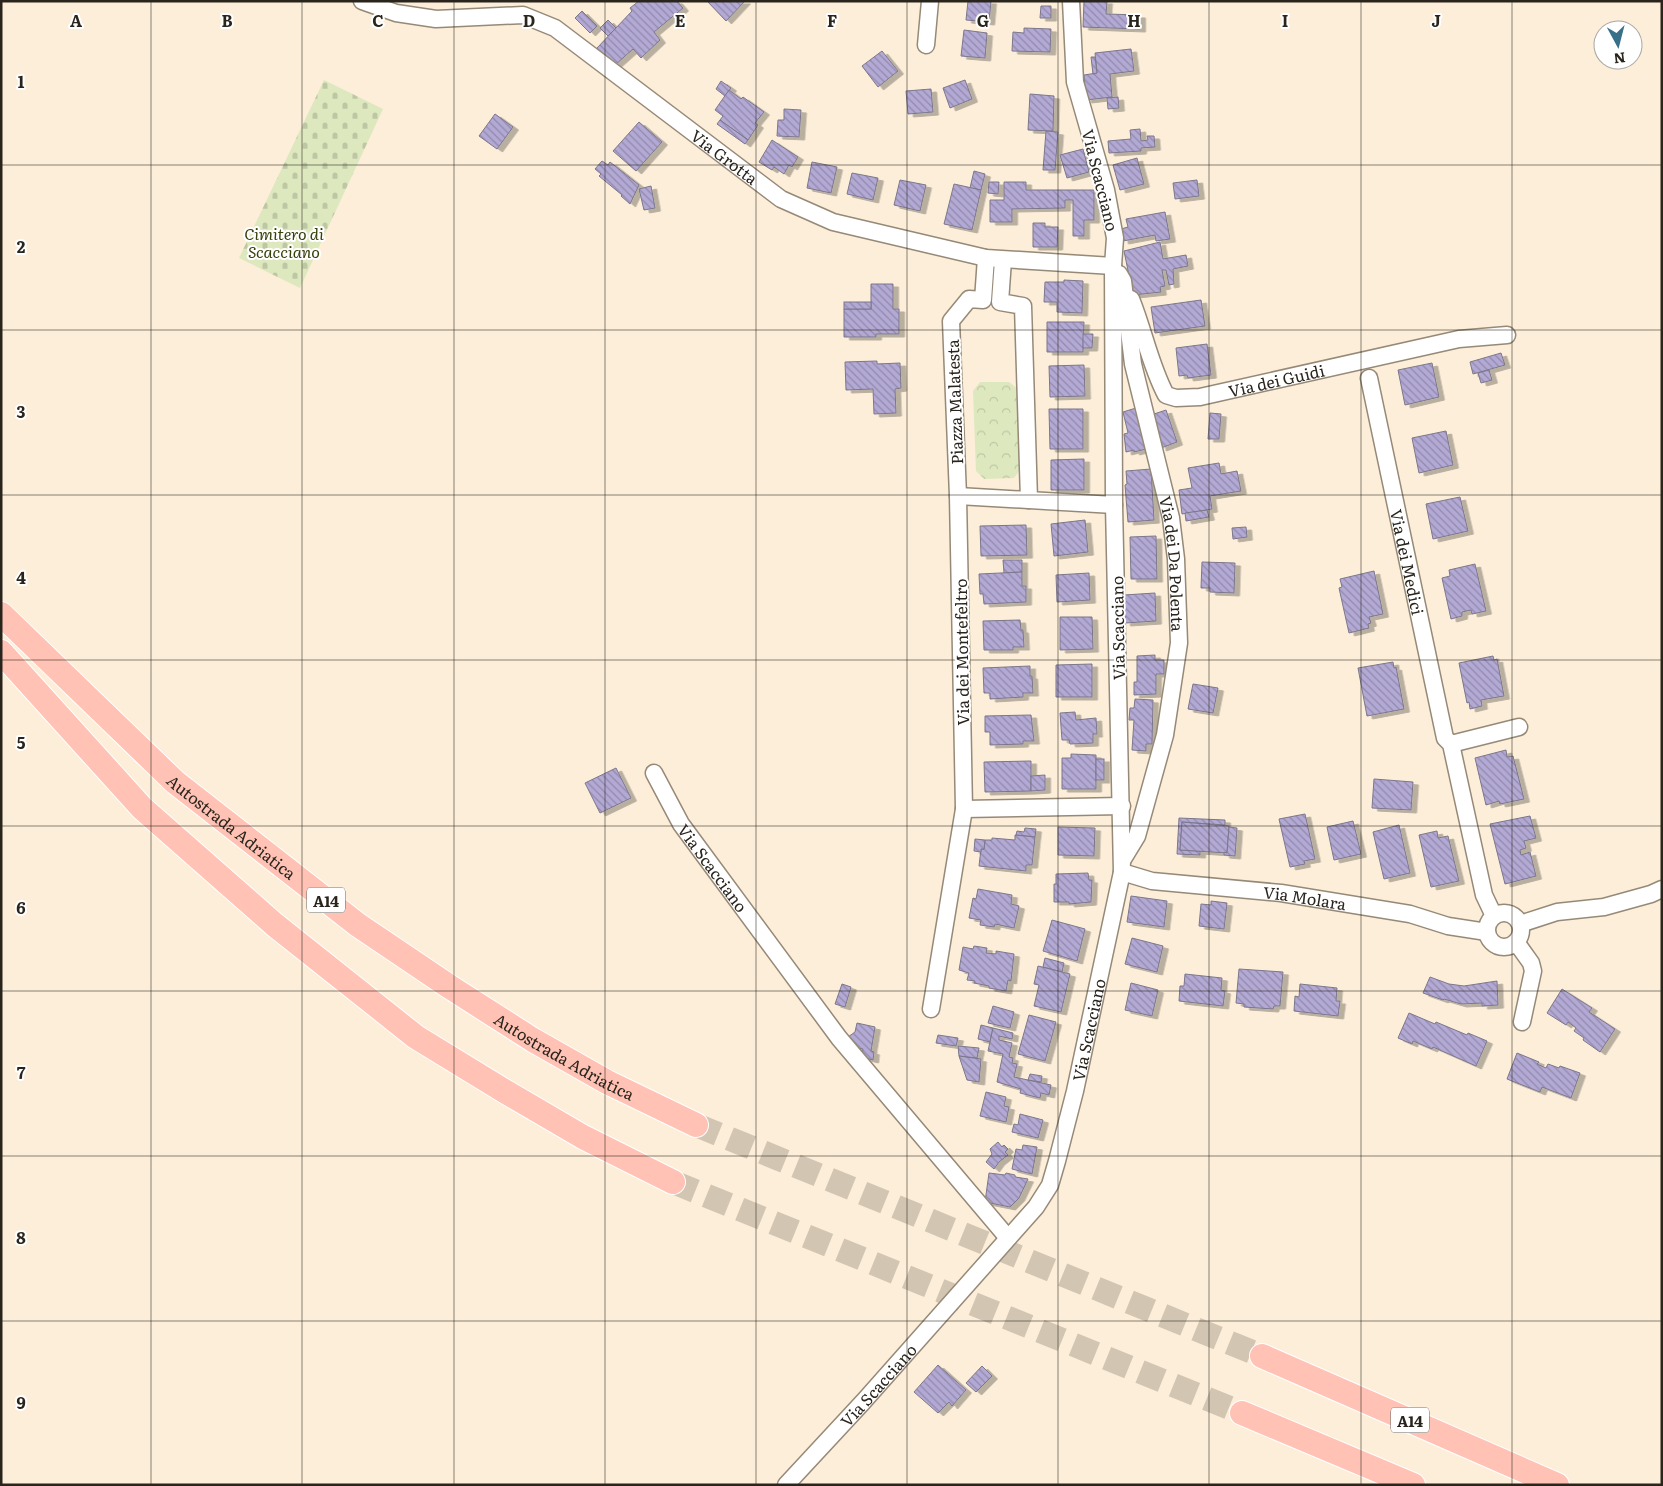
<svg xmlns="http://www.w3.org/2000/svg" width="1663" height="1486" viewBox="0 0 1663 1486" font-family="Literata,serif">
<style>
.cemetery{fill:url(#cemetery-stones)}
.park{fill:url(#park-crowns)}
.building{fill:url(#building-back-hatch);stroke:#7b778b;filter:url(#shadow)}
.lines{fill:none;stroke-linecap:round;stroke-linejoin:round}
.highway-tunnel{stroke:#d2c6b3;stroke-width:24;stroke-dasharray:24 12;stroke-linecap:butt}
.minor-casing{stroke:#968977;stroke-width:19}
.highway-casing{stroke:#fff;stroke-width:26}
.minor{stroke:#fff;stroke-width:16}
.highway{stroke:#ffc2b5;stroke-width:24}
.grid{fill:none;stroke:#29241c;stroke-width:1;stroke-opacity:0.55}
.labels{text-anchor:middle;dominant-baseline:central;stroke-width:4;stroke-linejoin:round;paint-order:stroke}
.shield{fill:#fff;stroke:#696660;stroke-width:1}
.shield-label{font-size:15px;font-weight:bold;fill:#29241c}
.street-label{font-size:16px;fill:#29241c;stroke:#fff}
.park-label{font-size:16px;font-style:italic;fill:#37400a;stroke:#fff}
.grid-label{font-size:16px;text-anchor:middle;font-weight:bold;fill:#29241c;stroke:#fff;stroke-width:4;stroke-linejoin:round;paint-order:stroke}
</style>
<defs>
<pattern id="cemetery-stones" width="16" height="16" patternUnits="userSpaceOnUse" patternTransform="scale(1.25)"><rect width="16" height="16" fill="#dee8bf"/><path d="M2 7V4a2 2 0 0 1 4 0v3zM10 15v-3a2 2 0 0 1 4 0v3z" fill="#bec7a4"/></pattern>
<pattern id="park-crowns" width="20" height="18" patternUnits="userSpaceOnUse" patternTransform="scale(1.25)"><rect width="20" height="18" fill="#dee8bf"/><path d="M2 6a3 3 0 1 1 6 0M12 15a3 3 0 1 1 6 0" fill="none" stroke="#bec7a4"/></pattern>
<pattern id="building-back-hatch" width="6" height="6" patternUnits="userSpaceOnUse" patternTransform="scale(1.25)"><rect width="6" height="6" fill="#b3a9d5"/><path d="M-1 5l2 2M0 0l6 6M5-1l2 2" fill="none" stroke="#9289ac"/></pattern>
<filter id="shadow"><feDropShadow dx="5.5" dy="3" stdDeviation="0" flood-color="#0004"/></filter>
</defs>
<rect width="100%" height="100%" fill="#fceed9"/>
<!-- cemetery -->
<polygon class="cemetery" points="324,80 383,109 300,288 239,258"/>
<!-- park -->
<polygon class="park" points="980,382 1009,382 1018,389 1022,467 1014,478 984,479 976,471 973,391"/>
<!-- building -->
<g class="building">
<polygon points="639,1 677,1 683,8 654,32 660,40 641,58 633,49 615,65 597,48 632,11 630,8"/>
<polygon points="707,1 745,1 726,21"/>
<polygon points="968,1 991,1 989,22 966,20"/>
<polygon points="1084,1 1107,1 1106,14 1140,15 1140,29 1083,27"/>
<polygon points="1041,6 1051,6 1051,18 1040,18"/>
<polygon points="582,11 597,26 590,33 575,18"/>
<polygon points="608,20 616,28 608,36 600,28"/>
<polygon points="1024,28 1051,29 1050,52 1012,51 1013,32 1024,33"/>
<polygon points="964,30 987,33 985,58 961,56"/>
<polygon points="1131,49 1134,71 1110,74 1112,97 1086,100 1084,75 1097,73 1095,53"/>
<polygon points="882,51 898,71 878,87 862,66"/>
<polygon points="1091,57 1095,57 1097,73 1093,74"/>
<polygon points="965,80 972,99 950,108 943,88"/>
<polygon points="721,81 731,88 725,96 716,89"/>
<polygon points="931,89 933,112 908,114 906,91"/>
<polygon points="729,90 741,99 743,97 764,112 755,123 758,125 748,140 720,120 723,116 715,110"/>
<polygon points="1030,94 1054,96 1053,131 1028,130"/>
<polygon points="1118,97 1119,108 1108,109 1107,98"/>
<polygon points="784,109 801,110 799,137 777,136 778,120 784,120"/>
<polygon points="495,114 513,127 497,149 479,136"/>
<polygon points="720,120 748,140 745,144 717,124"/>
<polygon points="639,122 662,142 636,171 613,151"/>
<polygon points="1140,129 1141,141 1148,140 1147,136 1154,136 1155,147 1141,148 1141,151 1109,153 1108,141 1131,139 1130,130"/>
<polygon points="1046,131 1058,132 1055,170 1043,170"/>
<polygon points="772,140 798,157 792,167 789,165 784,174 774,167 772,170 759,162"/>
<polygon points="1083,149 1089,172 1067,178 1060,155"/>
<polygon points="1137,158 1144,184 1120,190 1113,165"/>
<polygon points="602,161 608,165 610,162 639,185 630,204 621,196 622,195 599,176 601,174 595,169"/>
<polygon points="812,162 837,167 831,193 807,188"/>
<polygon points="974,171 985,174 981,190 970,188"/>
<polygon points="852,173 878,178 873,200 847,194"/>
<polygon points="900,180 926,185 920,211 894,205"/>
<polygon points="1197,180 1199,196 1175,199 1173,183"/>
<polygon points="989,182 999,182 998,194 988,193"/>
<polygon points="1004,182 1026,182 1026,190 1094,190 1094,220 1084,220 1084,236 1073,236 1073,200 1065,200 1065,208 1012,209 1012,222 990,222 990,200 1004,200"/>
<polygon points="954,184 981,190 972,230 944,224"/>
<polygon points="651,186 655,208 644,210 639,189"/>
<polygon points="1165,212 1170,239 1156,241 1155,235 1123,241 1121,229 1128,227 1126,219"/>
<polygon points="1033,223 1045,223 1045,227 1058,227 1057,247 1033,247"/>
<polygon points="1160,242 1163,259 1186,255 1188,266 1173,269 1174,284 1169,285 1166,270 1162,270 1165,286 1160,287 1161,292 1133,295 1124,251"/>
<polygon points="1064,280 1083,281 1082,313 1057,312 1057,302 1044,302 1045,282 1064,282"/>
<polygon points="871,284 893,284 893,309 899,309 899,334 876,334 876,337 844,337 844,309 871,309"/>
<polygon points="1201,300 1205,326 1155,333 1151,307"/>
<rect x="844" y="302" width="27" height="7"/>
<polygon points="1047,322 1084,322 1083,352 1047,352"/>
<polygon points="1083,334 1093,334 1092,348 1083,348"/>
<polygon points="1207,344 1211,375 1188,378 1187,375 1179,376 1176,348"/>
<polygon points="1501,353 1505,365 1473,374 1470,362"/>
<polygon points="877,361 877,364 900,363 901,388 895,389 896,413 874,414 873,389 846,390 845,362"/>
<polygon points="1432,363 1439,397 1405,405 1398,370"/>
<polygon points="1084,365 1085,396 1050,397 1049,366"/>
<polygon points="1489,370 1492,380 1481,383 1478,373"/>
<polygon points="1136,408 1146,449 1134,452 1134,450 1126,452 1124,434 1128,433 1123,412"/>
<polygon points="1049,409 1083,409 1083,449 1050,449"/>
<polygon points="1166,410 1177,442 1161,448 1151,415"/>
<polygon points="1210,413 1221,414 1219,439 1208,439"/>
<polygon points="1446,431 1453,465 1419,473 1412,438"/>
<polygon points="1084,459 1084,490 1051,490 1051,460"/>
<polygon points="1219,463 1221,474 1237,471 1241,491 1210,496 1212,509 1182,514 1179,490 1192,488 1188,468"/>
<polygon points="1151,469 1154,520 1128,522 1125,485 1127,484 1126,471"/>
<polygon points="1460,497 1468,531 1433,539 1426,504"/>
<polygon points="1207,510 1209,517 1186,521 1185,513"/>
<polygon points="1085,520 1088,552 1054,556 1051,524"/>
<polygon points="1026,525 1027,555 981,556 980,526"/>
<polygon points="1246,527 1247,537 1233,539 1232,528"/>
<polygon points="1156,536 1157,579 1131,579 1130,537"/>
<polygon points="1003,560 1022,560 1022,572 1004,573"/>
<polygon points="1202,562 1235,563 1234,593 1210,592 1210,588 1201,588"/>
<polygon points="1475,564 1486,611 1472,614 1471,610 1462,612 1462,616 1451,619 1442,578 1450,576 1449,570"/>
<polygon points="1374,571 1383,614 1369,617 1371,623 1368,624 1369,628 1349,633 1339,588 1342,587 1340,579"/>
<polygon points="1022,572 1022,586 1026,586 1026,602 984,604 983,594 980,594 979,574"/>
<polygon points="1089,573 1090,600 1057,602 1056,575"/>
<polygon points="1155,593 1156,621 1125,623 1124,595"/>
<polygon points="1060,617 1092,617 1093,649 1060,650"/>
<polygon points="1020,620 1021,630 1023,630 1024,647 1013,647 1013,650 984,650 983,621"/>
<polygon points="1155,655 1155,660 1164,660 1164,674 1156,674 1156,694 1134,695 1134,682 1137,682 1137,656"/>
<polygon points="1493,656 1494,660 1497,659 1504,696 1481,700 1482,706 1470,709 1469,702 1467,703 1459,663"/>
<polygon points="1393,662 1394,668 1396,667 1404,709 1367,716 1358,668"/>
<polygon points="1092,664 1092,697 1056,697 1056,665"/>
<polygon points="1030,666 1030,676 1032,676 1033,693 1023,693 1023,697 990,699 990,693 984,693 983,668"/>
<polygon points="1193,684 1218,688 1213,713 1188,709"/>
<polygon points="1135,699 1153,700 1152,744 1146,744 1146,751 1132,750 1134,720 1129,720 1130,708 1134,708"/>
<polygon points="1075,712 1076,720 1096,718 1097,734 1093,734 1093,743 1070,744 1069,740 1062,740 1060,713"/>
<polygon points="1031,715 1034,741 1023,741 1023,744 990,745 990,732 985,732 985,716"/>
<polygon points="1506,750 1507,757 1513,756 1524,799 1500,804 1499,801 1486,805 1475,758"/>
<polygon points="1071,754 1096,755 1096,789 1062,789 1062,758 1071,758"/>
<rect x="1096" y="759" width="8" height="21"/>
<polygon points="1031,761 1031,791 985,792 984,762"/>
<polygon points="616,768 631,798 600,813 585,783"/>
<polygon points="1045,775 1045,790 1031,791 1031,776"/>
<polygon points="1374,779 1413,782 1411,810 1372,808"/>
<polygon points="1305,814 1315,859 1304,861 1305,864 1290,867 1279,819"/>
<polygon points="1530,816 1536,838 1524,841 1526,848 1520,850 1521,855 1530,852 1536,876 1505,884 1490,824"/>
<polygon points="1179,818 1225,820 1225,825 1182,822 1180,850 1200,851 1200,855 1177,854"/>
<polygon points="1353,821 1361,854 1334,860 1327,827"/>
<polygon points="1182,822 1229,826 1227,853 1180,850"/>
<polygon points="1399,825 1410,873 1384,879 1373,832"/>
<polygon points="1058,827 1095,828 1094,856 1058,855"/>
<polygon points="1229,827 1237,828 1235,856 1224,855 1224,852 1227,853"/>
<polygon points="1025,828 1036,829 1035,837 1016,835 1017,831 1024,832"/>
<polygon points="1437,831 1438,838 1448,836 1459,881 1431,887 1419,835"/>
<polygon points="1015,835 1035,837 1032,865 1026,865 1026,871 979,866 981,849 984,849 985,840 992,840 992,838 1015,840"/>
<polygon points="975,839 985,840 984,849 981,849 981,852 974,851"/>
<polygon points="1088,873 1089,880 1092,880 1091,902 1069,904 1069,902 1054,902 1054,884 1056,884 1056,874"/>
<polygon points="978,889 1012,895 1011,904 1019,906 1014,928 995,924 994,927 980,925 981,920 969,918 973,898 976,899"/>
<polygon points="1131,896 1167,901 1164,927 1127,922"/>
<polygon points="1211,901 1227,903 1224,929 1199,926 1201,904 1211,905"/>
<polygon points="1052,920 1085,929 1077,961 1043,951"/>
<polygon points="1132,938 1163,946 1157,972 1125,964"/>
<polygon points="974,946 987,948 986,953 996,954 996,951 1014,954 1011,981 1008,980 1006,991 989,988 989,986 974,983 975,981 967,980 969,973 959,970 963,947 973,949"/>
<polygon points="1045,958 1064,963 1062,972 1043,967"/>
<polygon points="1038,966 1070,974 1061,1012 1034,1006 1039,985 1034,984"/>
<polygon points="1239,969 1283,972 1280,1006 1274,1006 1273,1009 1244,1007 1244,1004 1236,1003"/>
<polygon points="1185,974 1222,978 1221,990 1225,991 1223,1006 1179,1001 1180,986 1184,986"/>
<polygon points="1430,977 1449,984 1464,986 1497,981 1498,1005 1482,1006 1482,1003 1461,1004 1444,999 1443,1000 1423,993"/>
<polygon points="1131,983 1158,990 1152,1016 1125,1010"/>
<polygon points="842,984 851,987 845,1007 835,1004"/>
<polygon points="1300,984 1337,988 1336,1001 1340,1001 1338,1016 1294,1011 1295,996 1299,997"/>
<polygon points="1562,989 1592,1008 1589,1012 1615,1029 1600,1052 1583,1040 1584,1038 1574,1031 1576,1028 1568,1022 1566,1025 1547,1013"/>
<polygon points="993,1006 1014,1012 1010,1028 988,1023"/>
<polygon points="1409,1013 1435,1024 1436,1022 1467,1035 1468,1033 1487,1041 1476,1066 1433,1047 1432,1049 1413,1041 1412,1044 1398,1038"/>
<polygon points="1029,1015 1056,1022 1045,1061 1018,1054"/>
<polygon points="857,1023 875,1027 871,1051 874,1052 873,1060 861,1057 863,1049 853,1047 848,1037 855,1032"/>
<polygon points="981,1025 993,1028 990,1042 978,1039"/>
<polygon points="993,1028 1013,1033 1012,1039 999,1036 999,1040 1012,1043 1009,1057 1013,1058 1012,1063 1017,1064 1014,1077 1051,1085 1049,1095 1041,1093 1040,1098 1020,1093 1021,1089 997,1082 1003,1054 988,1051"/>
<polygon points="938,1035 958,1038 956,1046 936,1043"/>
<polygon points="958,1046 979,1048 977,1058 959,1056"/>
<polygon points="1517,1053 1539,1062 1537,1064 1546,1068 1548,1064 1559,1068 1560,1066 1580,1073 1571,1098 1542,1087 1540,1092 1507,1079"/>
<polygon points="959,1056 981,1059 979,1082 967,1080"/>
<polygon points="1030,1074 1042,1076 1041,1082 1028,1080"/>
<polygon points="986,1092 1006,1097 1004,1106 1009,1107 1006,1122 980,1116"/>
<polygon points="1020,1114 1043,1120 1038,1138 1012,1132 1014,1124 1018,1125"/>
<polygon points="998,1142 1002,1147 1004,1145 1008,1149 1005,1152 1008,1155 999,1162 994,1169 986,1162 992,1154 990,1149"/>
<polygon points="1023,1145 1037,1147 1032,1174 1012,1169 1016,1149 1022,1150"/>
<polygon points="989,1173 1005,1175 1006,1173 1015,1175 1015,1177 1028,1179 1019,1198 1010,1207 985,1202"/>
<polygon points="938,1365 966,1390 952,1406 949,1402 938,1413 914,1392"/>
<polygon points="982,1366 992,1376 976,1392 966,1383"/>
</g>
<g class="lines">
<!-- highway-tunnel -->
<g class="highway-tunnel">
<polyline points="696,1125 1262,1356"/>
<polyline points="673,1182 1242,1413"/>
</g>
<defs>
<g id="minor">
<path id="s1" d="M362,1L396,13L436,19L523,15L555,28L781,199L833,222L986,258L1113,266"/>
<polyline points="926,45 930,1"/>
<polyline points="1003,260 1000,302 1023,306 1029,500"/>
<path id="s2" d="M1119,274L1123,281L1133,364L1171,518L1176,559L1179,643L1165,735L1137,836L1123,859"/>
<path id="s3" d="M1131,299C1144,331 1150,365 1166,395L1176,398L1200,397L1459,339L1507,335"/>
<path id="s4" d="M1369,378L1445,738L1451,744L1484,895L1494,916"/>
<polyline points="958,496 1114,505"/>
<polyline points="1451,744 1519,727"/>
<path id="s5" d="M654,773L681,824L839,1038L1008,1238"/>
<polyline points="964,809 1122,806"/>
<path id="s6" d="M1122,872L1152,881L1281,893L1410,914L1448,926L1487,932"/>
<circle cx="1504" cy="930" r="17"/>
<polyline points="1520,924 1557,912 1604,907 1651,894 1662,889"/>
<polyline points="1516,942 1531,963 1533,971 1522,1022"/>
<polyline points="931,1009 964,809 958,496 951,321 969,299 983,300 986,258"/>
<path id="s7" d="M786,1485L863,1402L1036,1207L1050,1185L1057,1161L1075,1091L1122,872L1114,505L1113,266L1115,238L1106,190L1075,82L1071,1"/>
</g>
<g id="highway">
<path id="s8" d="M1,614L175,782L358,925L450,987L533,1040L607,1082L696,1125"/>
<polyline points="1,652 142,808 275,925 416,1037 506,1092 583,1137 673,1182"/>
<polyline points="1262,1356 1557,1485"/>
<polyline points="1242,1413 1413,1485"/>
</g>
</defs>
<!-- minor casing -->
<use href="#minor" class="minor-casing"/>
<!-- highway casing -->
<use href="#highway" class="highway-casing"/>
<!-- minor -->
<use href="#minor" class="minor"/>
<!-- highway -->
<use href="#highway" class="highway"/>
</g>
<!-- grid -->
<path class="grid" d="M151,1V1485M302,1V1485M454,1V1485M605,1V1485M756,1V1485M907,1V1485M1058,1V1485M1209,1V1485M1361,1V1485M1512,1V1485M1,165H1662M1,330H1662M1,495H1662M1,660H1662M1,826H1662M1,991H1662M1,1156H1662M1,1321H1662"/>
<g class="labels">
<!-- shield labels -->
<g class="shield">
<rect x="307" y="887.5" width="38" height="25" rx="4"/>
<rect x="1391" y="1407.5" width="38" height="25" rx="4"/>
</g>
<g class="shield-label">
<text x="326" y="900">A14</text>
<text x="1410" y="1420">A14</text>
</g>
<!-- street labels -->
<g class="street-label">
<text stroke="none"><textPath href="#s1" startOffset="411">Via Grotta</textPath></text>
<text transform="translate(1101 180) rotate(76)">Via Scacciano</text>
<text stroke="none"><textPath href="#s3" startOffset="215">Via dei Guidi</textPath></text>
<text transform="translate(954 402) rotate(-92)">Piazza Malatesta</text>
<text stroke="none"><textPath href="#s4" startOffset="188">Via dei Medici</textPath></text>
<text stroke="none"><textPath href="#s2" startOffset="296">Via dei Da Polenta</textPath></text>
<text transform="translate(1117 628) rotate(-91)">Via Scacciano</text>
<text transform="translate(961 652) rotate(-91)">Via dei Montefeltro</text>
<text stroke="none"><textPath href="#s8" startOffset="314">Autostrada Adriatica</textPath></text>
<text stroke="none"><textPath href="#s5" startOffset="112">Via Scacciano</textPath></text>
<text stroke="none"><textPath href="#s6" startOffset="185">Via Molara</textPath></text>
<text stroke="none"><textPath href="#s7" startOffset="560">Via Scacciano</textPath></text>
<text stroke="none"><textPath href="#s8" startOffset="719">Autostrada Adriatica</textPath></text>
<text stroke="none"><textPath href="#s7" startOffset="136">Via Scacciano</textPath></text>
</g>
<!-- park labels -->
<g class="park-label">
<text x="284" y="233">Cimitero di<tspan x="284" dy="18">Scacciano</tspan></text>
</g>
</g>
<g class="grid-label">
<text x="76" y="27">A</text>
<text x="227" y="27">B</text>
<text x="378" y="27">C</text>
<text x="529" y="27">D</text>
<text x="680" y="27">E</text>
<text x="832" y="27">F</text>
<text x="983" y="27">G</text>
<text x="1134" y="27">H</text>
<text x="1285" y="27">I</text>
<text x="1436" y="27">J</text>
<text x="21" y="88">1</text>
<text x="21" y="253">2</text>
<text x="21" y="418">3</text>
<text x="21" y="584">4</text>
<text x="21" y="749">5</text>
<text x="21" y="914">6</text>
<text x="21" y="1079">7</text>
<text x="21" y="1244">8</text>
<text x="21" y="1409">9</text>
</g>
<!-- border -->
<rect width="1663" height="1486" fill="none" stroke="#29241c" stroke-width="5"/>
<!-- north arrow -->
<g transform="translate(1618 45) rotate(173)"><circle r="24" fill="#ffffff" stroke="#a9a7a4"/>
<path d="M0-4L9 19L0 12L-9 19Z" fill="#38708a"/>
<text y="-8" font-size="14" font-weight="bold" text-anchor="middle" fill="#29241c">N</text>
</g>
</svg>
